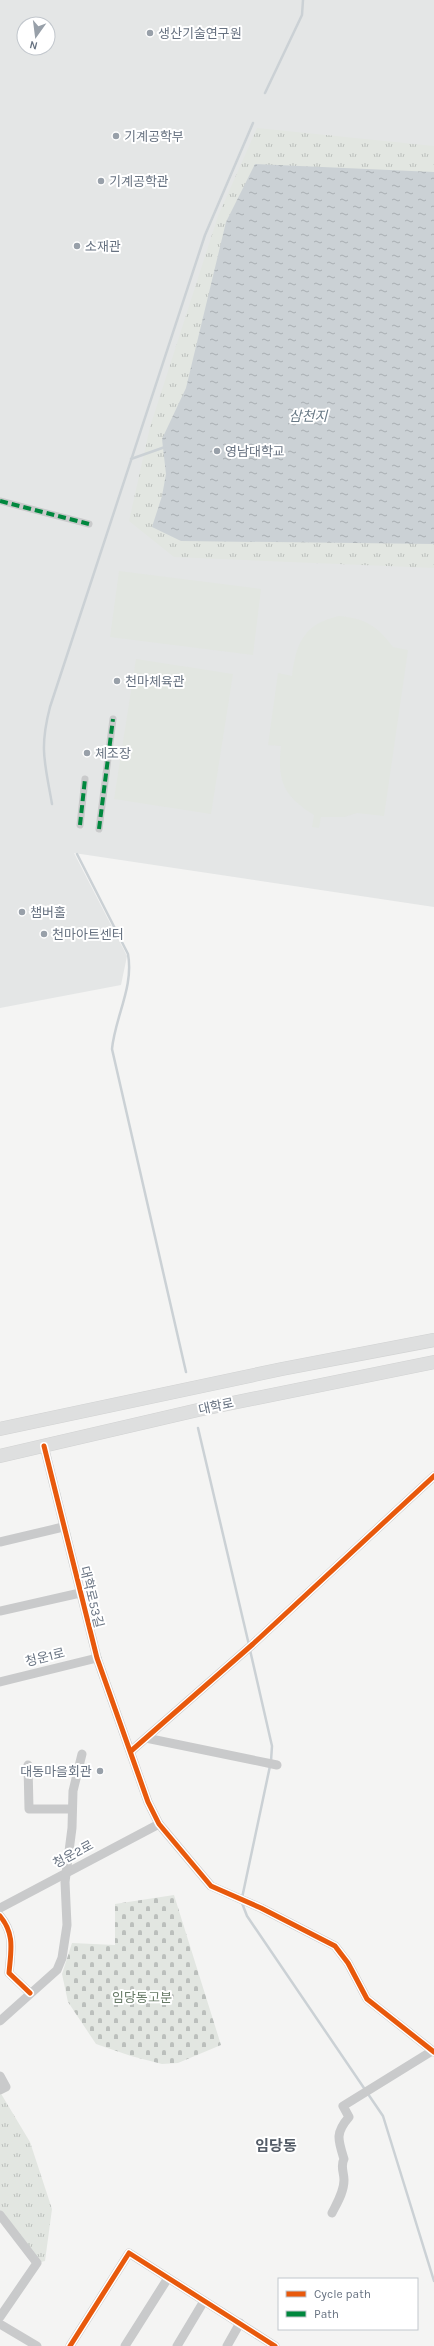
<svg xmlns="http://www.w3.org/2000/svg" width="434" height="2346" viewBox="0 0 434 2346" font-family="Karla,'Noto Sans KR',sans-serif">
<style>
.built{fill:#e4e6e6;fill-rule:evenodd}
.grass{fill:url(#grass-tufts)}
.cemetery{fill:url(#cemetery-stones)}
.garden{fill:#e2e6e1}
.water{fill:url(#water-ripples)}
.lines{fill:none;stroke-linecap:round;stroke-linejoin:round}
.stream{stroke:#cbd1d5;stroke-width:2.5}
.secondary-casing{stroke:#d1d2d2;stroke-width:14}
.pedestrian{stroke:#c9cacb;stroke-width:7}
.minor{stroke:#c9cacb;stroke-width:9}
.secondary{stroke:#dedfdf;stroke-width:13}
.quiet{stroke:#00873e;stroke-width:4;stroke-dasharray:8 4;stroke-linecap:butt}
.cycleway-casing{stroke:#fff;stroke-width:8}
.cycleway{stroke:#e8590c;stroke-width:5}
.poi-dot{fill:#98a0a9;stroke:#fff;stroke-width:1.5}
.labels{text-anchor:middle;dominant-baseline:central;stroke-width:4;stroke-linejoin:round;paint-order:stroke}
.poi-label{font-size:13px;fill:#677281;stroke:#fff;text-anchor:start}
.street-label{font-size:13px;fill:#677281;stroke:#fff}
.park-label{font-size:13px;fill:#667965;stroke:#fff}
.water-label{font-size:14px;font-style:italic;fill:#687985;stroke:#fff}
.quarter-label{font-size:15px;font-weight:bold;fill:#545c67;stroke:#fff}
</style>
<defs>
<pattern id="grass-tufts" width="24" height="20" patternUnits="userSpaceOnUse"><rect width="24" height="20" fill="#e2e6e1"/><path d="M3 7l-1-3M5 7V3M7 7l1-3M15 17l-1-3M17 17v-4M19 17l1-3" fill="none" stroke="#bbbfbc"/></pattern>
<pattern id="cemetery-stones" width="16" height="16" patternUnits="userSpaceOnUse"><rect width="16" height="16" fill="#e2e6e1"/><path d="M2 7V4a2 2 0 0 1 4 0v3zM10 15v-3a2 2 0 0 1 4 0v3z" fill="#bbbfbc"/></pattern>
<pattern id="water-ripples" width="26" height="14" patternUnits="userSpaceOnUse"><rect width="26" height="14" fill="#cbd1d5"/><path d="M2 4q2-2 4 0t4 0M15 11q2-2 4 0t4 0" fill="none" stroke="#a9aeb2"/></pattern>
</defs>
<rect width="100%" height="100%" fill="#f4f4f3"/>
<!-- built -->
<path class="built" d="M0,0H434V907L74,853L127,956L121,985L0,1008ZM24,24H48V48H24Z"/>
<!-- grass -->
<g class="grass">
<polygon points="257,128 434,146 434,568 174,557 129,521 150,427 218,216"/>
<polygon points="0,2092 30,2142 52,2209 45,2261 37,2263 0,2216"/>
</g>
<!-- cemetery -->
<polygon class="cemetery" points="174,1895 221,2045 178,2063 162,2064 131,2056 96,2044 68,2002 62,1974 72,1943 115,1945 115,1904"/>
<!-- garden -->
<g class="garden">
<polygon points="119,571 261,589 253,655 110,637"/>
<path d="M339,616C366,619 376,625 393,647L408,650L384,816L357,813L344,817H321L319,828L312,827L314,815C284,796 277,782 281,746L268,745L278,673L292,676C296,643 304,624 339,616Z"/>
<polygon points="136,659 233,674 211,814 114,799"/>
</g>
<!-- water -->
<polygon class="water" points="255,164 434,172 434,544 181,541 152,527 162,496 166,474 162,439 186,388 226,222"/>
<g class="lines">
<!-- stream -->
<g class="stream">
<polyline points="265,93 302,15 303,0"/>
<polyline points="131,459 165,447"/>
<path d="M52,804C45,763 39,749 50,707L205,235L253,123"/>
<path d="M77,854L128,954C134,987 115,1017 112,1049L186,1372"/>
<polyline points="198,1428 249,1645"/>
<polyline points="250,1650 272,1746 271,1761"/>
<polyline points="242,1898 270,1766"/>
<polyline points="242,1903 247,1916 383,2116 434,2281"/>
</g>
<defs>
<g id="secondary">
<polyline points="0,1429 282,1369 434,1340"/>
<polyline points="0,1456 198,1410 434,1362"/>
</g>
</defs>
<!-- secondary casing -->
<use href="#secondary" class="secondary-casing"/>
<!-- pedestrian -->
<g class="pedestrian">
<polyline points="0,501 89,524"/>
<polyline points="80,825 85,779"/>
<polyline points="99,829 113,719"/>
</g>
<!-- minor -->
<g class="minor">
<polyline points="44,1446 97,1658 148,1802 159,1824 211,1886 261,1908 335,1946 348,1963 367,1999 434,2052"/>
<polyline points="0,1542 63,1527"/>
<polyline points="0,1611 80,1593"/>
<polyline points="0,1682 97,1658"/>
<polyline points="146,1738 277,1765"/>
<polyline points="131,1751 253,1644 434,1476"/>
<polyline points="28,1765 29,1809 71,1809"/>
<polyline points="0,1908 159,1824"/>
<path d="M0,1916C15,1934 11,1950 9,1973L30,1993"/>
<polyline points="0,2021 57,1970 62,1958 67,1925 65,1882 72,1828 73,1791 82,1754"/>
<polyline points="0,2076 6,2087 0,2090"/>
<path d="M332,2213C337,2203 344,2192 344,2180C344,2172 340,2166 344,2159C338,2140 335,2133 349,2117L343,2106L432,2051"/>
<polyline points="0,2215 37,2263 0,2317"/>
<polyline points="0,2324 37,2346"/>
<polyline points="70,2346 129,2253 275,2346"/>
<polyline points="125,2346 168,2278"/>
<polyline points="177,2346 204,2301"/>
<polyline points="227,2346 240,2323"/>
</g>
<!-- secondary -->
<use href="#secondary" class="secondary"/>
<!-- quiet -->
<g class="quiet">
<polyline points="0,501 89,524"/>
<polyline points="80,825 85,779"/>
<polyline points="99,829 113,719"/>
</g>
<defs>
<g id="cycleway">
<polyline points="44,1446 97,1658 148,1802 159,1824 211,1886 261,1908 335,1946 348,1963 367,1999 434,2052"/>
<polyline points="131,1751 253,1644 434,1476"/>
<path d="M0,1916C15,1934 11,1950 9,1973L30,1993"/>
<polyline points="70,2346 129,2253 275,2346"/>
</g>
</defs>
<!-- cycleway casing -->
<use href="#cycleway" class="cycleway-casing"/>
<!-- cycleway -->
<use href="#cycleway" class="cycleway"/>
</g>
<!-- markers -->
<g class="poi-dot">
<circle cx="150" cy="33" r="4"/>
<circle cx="116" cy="136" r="4"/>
<circle cx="101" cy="181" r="4"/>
<circle cx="77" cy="246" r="4"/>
<circle cx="217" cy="451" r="4"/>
<circle cx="117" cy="681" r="4"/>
<circle cx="87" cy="753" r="4"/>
<circle cx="22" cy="912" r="4"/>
<circle cx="44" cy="934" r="4"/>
<circle cx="100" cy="1771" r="4"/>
</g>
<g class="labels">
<!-- poi labels -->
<g class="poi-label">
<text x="158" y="33">생산기술연구원</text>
<text x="124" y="136">기계공학부</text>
<text x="109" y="181">기계공학관</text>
<text x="85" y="246">소재관</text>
<text x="225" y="451">영남대학교</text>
<text x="125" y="681">천마체육관</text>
<text x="95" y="753">체조장</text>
<text x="30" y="912">챔버홀</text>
<text x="52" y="934">천마아트센터</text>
<text x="92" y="1771" text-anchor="end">대동마을회관</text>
</g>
<!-- street labels -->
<g class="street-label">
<text transform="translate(216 1406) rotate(-12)">대학로</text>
<text transform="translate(92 1597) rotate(76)">대학로53길</text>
<text transform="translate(45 1657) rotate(-14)">청운1로</text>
<text transform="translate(73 1854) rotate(-28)">청운2로</text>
</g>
<!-- park labels -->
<g class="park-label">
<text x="142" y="1997">임당동고분</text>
</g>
<!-- water labels -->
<g class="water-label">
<text x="308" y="416">삼천지</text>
</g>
<!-- quarter labels -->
<g class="quarter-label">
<text x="276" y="2146">임당동</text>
</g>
</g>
<!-- legend -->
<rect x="278" y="2278" width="140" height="52" fill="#ffffff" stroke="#c2c7cd"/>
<rect x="286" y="2291" width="20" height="6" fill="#e8590c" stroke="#c2c7cd"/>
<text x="314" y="2298" font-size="12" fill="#677281">Cycle path</text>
<rect x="286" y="2311" width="20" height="6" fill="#00873e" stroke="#c2c7cd"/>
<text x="314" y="2318" font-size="12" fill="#677281">Path</text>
<!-- north arrow -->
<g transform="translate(36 36) rotate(194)"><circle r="19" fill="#ffffff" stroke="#c2c7cd"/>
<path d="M0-3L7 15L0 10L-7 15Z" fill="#98a0a9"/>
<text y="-6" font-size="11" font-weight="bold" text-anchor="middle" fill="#677281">N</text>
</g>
</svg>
